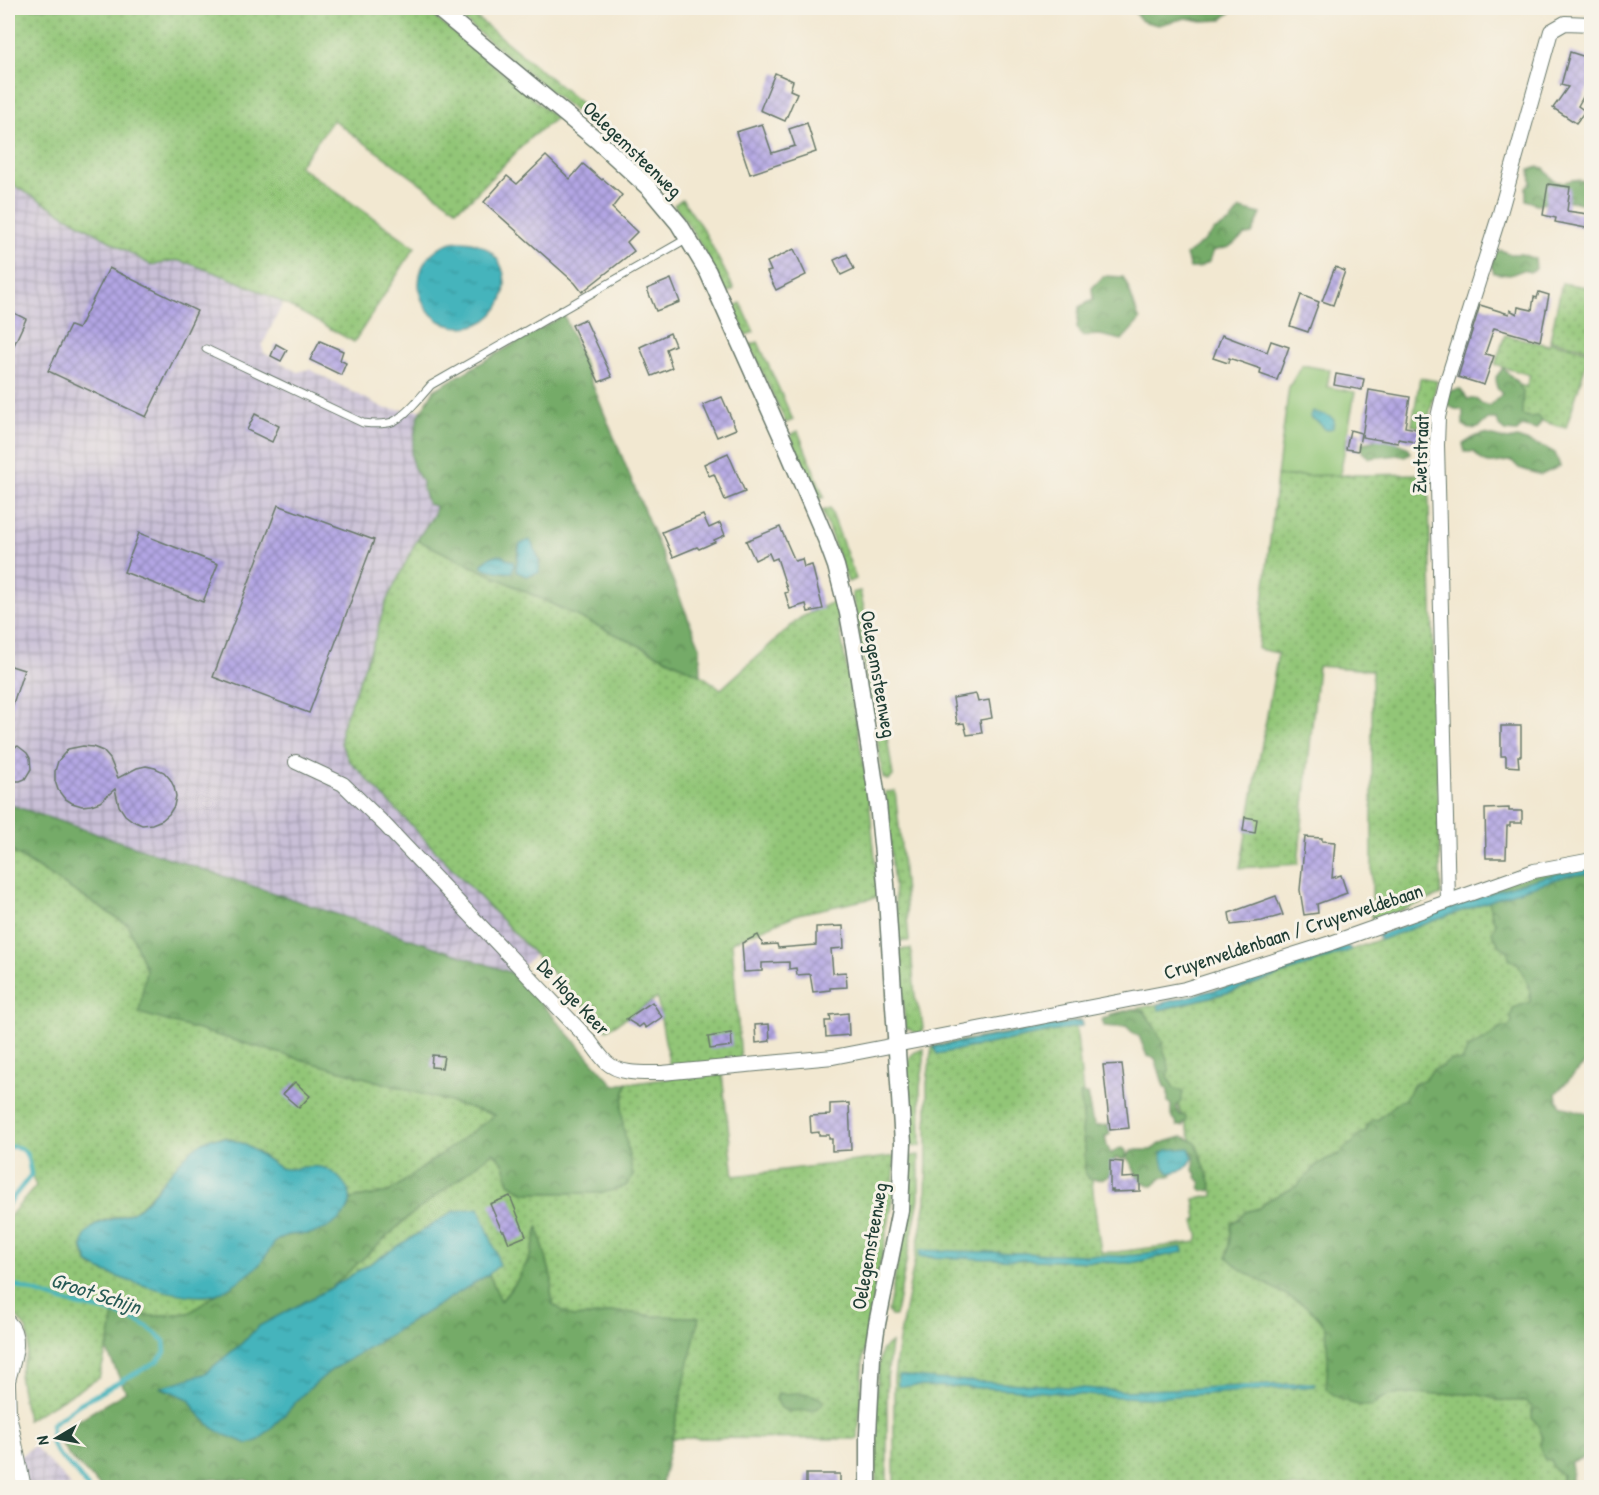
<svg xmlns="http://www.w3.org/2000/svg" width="1599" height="1495" viewBox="0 0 1599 1495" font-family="'Patrick Hand',sans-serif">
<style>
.industrial{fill:url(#industrial-grid)}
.grass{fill:url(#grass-dots);stroke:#588256;stroke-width:1.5}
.forest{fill:url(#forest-crowns);stroke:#4a744e;stroke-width:1.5;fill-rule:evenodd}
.garden{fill:#92c677;stroke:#588256;stroke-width:1.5}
.water{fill:url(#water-ripples);stroke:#327878;stroke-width:1.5}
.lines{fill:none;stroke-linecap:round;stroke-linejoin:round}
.stream{stroke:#44b4bc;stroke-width:4.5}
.building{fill:url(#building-cross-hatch)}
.service-casing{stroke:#69796b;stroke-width:9}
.minor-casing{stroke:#69796b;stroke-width:16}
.tertiary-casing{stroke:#69796b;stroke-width:19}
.service{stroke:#fff;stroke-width:7}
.minor{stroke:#fff;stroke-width:14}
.tertiary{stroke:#fff;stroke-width:16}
.labels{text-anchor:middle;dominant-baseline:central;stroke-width:6;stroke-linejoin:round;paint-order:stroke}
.street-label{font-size:20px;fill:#1f3d34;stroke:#f7f3e8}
.water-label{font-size:21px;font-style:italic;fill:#285b56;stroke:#f7f3e8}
</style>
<defs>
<pattern id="industrial-grid" width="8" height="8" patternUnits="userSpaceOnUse" patternTransform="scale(1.5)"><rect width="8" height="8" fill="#c9bfd7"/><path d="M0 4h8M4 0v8" fill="none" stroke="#a39caf"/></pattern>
<pattern id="grass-dots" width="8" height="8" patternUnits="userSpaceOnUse" patternTransform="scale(1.5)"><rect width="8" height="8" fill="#92c677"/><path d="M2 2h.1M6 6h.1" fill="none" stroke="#77a262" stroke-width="1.8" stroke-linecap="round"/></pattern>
<pattern id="forest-crowns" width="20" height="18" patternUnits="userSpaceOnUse" patternTransform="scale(1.5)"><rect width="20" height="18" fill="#75ab68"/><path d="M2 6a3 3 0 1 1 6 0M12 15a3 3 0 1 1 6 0" fill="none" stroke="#5f8c56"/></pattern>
<pattern id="water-ripples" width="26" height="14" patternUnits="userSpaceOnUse" patternTransform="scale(1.5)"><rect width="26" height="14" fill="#44b4bc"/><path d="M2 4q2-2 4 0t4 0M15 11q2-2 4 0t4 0" fill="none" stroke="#38949a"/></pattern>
<pattern id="building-cross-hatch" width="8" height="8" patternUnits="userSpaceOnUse" patternTransform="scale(1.5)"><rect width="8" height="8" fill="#b3a6e4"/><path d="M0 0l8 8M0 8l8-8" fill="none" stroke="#9188ba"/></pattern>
</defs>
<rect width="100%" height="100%" fill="#f7f3e8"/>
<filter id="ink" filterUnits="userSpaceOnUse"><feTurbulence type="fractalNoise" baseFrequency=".0167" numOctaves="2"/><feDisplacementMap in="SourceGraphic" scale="12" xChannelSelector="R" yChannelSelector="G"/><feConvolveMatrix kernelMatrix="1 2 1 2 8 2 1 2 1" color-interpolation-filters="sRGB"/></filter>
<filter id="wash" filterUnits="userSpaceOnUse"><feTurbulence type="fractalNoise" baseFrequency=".008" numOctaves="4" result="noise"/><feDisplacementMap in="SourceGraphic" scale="24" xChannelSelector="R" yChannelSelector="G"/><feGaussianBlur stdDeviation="1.35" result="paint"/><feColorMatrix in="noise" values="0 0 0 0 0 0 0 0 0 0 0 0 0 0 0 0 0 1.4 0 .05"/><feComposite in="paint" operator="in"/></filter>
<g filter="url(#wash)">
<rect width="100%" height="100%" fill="#f2e8d1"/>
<!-- industrial -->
<g class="industrial">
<polygon points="8,182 149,264 172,259 182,261 229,277 283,303 262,346 264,353 298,372 309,369 386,409 421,410 418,417 416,431 413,466 422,482 422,487 427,504 435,506 434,514 403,566 386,602 373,644 341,729 341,743 348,759 534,955 515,974 8,804"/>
<polygon points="34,1446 66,1480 71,1487 8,1487 8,1465"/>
</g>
<!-- grass -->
<g class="grass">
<path d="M8,8H423L503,73L556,118L530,138L470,200L456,209L333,120L299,166L415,247L354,342C307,316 261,288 210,271C200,267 190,263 179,261C167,258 164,267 149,264L8,182Z"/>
<polygon points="449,8 465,8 583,105 576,112"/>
<polygon points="595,115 671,186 665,193 622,151 590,124"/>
<path d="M682,199L704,231L734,289L726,293C711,262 695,232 674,205Z"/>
<polygon points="1562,283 1591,288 1591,349 1550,340"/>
<polygon points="741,303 754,332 746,335 733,307"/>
<polygon points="1505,335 1549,345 1550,342 1590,351 1566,428 1505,411 1513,383 1526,387 1530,375 1495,365"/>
<polygon points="758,342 793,420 786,423 750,345"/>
<polygon points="1420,378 1437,381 1426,429 1412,425"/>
<polygon points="798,431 824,497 818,499 790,435"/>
<polygon points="1428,474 1441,895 1372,922 1372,670 1318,666 1298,864 1240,868 1278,653 1258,649 1277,476"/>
<polygon points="830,508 856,579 848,582 822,511"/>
<polygon points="417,540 701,675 721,689 800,618 835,601 868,789 879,897 798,914 732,942 741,1061 722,1075 734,1176 895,1156 893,1200 868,1326 863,1359 858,1439 672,1438 698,1318 653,1316 633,1313 612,1312 600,1315 572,1317 553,1304 551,1292 552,1280 538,1228 531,1255 515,1284 500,1302 489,1274 499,1265 331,1288 406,1219 494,1152 504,1164 509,1183 525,1193 603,1193 623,1125 622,1106 627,1082 635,1083 672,1078 657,998 607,1030 348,759 341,743 341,729 373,644 386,602"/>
<polygon points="860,591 869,631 883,715 873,716 852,593"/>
<polygon points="886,730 893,776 890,779 887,780 883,778 876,732"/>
<polygon points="895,791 900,835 909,941 898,941 894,886 885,792"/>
<path d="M8,849L128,925L146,970L140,1013L495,1115L389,1192L351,1199C348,1187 340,1180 332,1172L295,1169L286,1170L280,1168C264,1157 247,1143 228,1138C194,1130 160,1190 137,1209C124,1219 106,1215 94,1226C89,1230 86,1240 82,1246C83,1252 86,1262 91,1266C131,1279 175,1301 217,1294L189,1313L154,1316L114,1313L111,1333L99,1378L27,1420L19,1375L27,1354L29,1341L27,1330L8,1306V1287L14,1278L8,1274V1218L36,1186C34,1181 32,1177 30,1172C26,1156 28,1144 8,1147Z"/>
<path d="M1492,900L1546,1013L1485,1389L1541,1403L1567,1487L894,1488V1377L898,1346L926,1202L927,1152V1083L932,1046L1081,1020L935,1048L937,1054L1076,1027L1095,1209L1101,1252H1116L1197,1242C1201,1233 1195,1230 1194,1221L1197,1219L1194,1199L1214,1196L1142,1015L1111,1020L1110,1014L1158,1004L1160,1010L1234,991Z"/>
<path d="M899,949H911L915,997C918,1011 924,1017 923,1033L917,1034L905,1027Z"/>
<path d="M924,1048V1061L920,1087L921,1146H910L907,1063C910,1054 916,1051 924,1048Z"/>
<polygon points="919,1155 919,1199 897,1308 895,1316 891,1316 888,1311 908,1212 911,1156"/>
<path d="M891,1343L887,1379V1487L876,1488C875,1442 874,1396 881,1351Z"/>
</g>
<!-- forest -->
<g class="forest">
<polygon points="1131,8 1232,8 1231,12 1221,20 1202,21 1186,18 1158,25 1142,21"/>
<path d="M1538,167L1544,168C1548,174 1553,184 1563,182C1568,182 1571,179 1577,180C1582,180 1586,182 1591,182V205L1565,200L1553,204L1544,203L1539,205L1526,200V187L1531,183L1530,170Z"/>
<polygon points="1240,209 1261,214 1252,234 1245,235 1229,247 1213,251 1209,262 1198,268 1190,268 1186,255 1203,242 1215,230 1229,223"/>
<polygon points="1501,250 1509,254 1521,254 1535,259 1536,269 1530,272 1523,270 1510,275 1494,273 1492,267 1493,254"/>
<path d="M1104,276L1123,277C1131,289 1133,306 1140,320L1122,340L1100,335L1083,336L1077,329L1079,307L1093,300L1092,288Z"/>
<path d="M564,315L700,647L701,675L417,540L434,514L435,506L428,504L422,487V482L413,466L411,454L418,417L434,390ZM531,542L541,562L534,575L526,576L516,569L518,547ZM493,556L511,560L507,573L481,566L484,561Z"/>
<polygon points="1503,368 1517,382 1523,392 1522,415 1529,417 1537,416 1542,421 1536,430 1522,426 1517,432 1505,431 1499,426 1497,419 1488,419 1478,428 1469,429 1463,425 1463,410 1455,409 1447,405 1448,391 1460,389 1468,399 1476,399 1482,404 1490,406 1502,394 1497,388 1496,377"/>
<path d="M1485,434L1508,440L1517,438L1544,447L1555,453L1560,466L1541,475L1519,468L1512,461C1494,461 1488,470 1474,452H1465L1463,444L1476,436Z"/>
<polygon points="1375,436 1394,437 1398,443 1409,448 1410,453 1405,457 1399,455 1369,458 1362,452 1362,443 1374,441"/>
<polygon points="8,804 515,974 615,1086 627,1082 622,1106 623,1125 633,1175 626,1186 603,1193 525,1193 509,1183 504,1164 494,1152 406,1219 331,1288 259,1326 241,1344 204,1374 162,1388 189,1399 196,1411 213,1428 259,1440 286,1413 302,1395 330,1371 489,1274 501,1301 515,1284 531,1255 538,1227 552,1280 551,1292 553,1304 572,1317 600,1315 612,1312 633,1313 653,1316 699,1317 661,1487 256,1488 247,1480 217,1479 198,1481 179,1487 101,1487 69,1456 61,1443 61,1433 68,1426 126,1392 107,1351 111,1333 114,1313 154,1316 189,1313 259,1265 273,1244 286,1235 309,1234 349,1207 351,1199 389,1192 495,1115 139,1013 146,970 128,925 8,849"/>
<path d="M1591,864V1057L1556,1093L1557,1100L1562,1107C1573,1108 1581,1113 1592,1115L1591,1456L1573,1461L1571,1464L1572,1469L1570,1487H1553L1560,1485L1562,1475L1552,1466L1551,1460L1544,1459L1540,1446L1542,1435L1537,1424L1532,1418V1407L1525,1401H1503L1476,1394H1401L1388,1396L1379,1400L1372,1406C1353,1406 1341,1401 1326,1389L1328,1361L1326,1328L1318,1317L1306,1306L1241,1270L1227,1257C1228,1245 1232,1236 1231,1223L1239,1219L1245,1212L1259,1208L1270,1199L1295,1187L1310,1173L1315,1166L1327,1159L1342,1153L1345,1147L1353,1143L1357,1136L1366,1131L1367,1125L1373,1120L1379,1119L1382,1115C1392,1112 1391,1102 1404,1100L1414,1084L1425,1079L1434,1069L1441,1067L1450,1060L1462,1061L1468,1048L1487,1038L1503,1027L1508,1028L1512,1022L1511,1016L1513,1008L1530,1002C1532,986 1523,976 1517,962L1510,960L1507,950L1500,946L1494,937L1492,932L1496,923C1491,918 1492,916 1491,909C1487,893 1484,894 1497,881Z"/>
<path d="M1132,1009L1144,1011L1155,1028L1163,1043L1162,1045C1165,1056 1172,1066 1168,1077L1174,1088L1183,1092L1181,1101L1176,1107L1180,1115L1185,1116L1187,1120L1183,1123V1126H1177L1176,1121L1171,1116V1105L1168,1102V1090L1164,1086L1155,1058L1147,1056L1139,1036L1133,1033L1126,1026L1117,1027L1104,1026L1102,1019Z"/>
<path d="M1080,1094H1087L1092,1119L1095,1126L1108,1125L1110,1134L1105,1137L1107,1146L1111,1154L1117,1149L1123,1148L1127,1152L1125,1160L1115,1158C1114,1177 1107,1181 1089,1179L1085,1173V1150L1082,1133L1083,1119Z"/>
<path d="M1182,1137L1187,1138L1196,1143L1211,1184L1212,1188L1209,1191H1203L1200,1187L1201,1183L1196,1177L1197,1174L1193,1170C1194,1162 1197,1156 1190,1150L1173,1169L1172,1175L1162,1178L1153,1186C1133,1184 1137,1168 1127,1158L1132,1150H1151L1162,1143Z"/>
<path d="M778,1393C785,1395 788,1393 794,1393C805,1392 815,1395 824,1401C815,1417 803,1407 788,1412L781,1408L776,1399Z"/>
</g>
<!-- garden -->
<polygon class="garden" points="1302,365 1330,370 1327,387 1355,392 1340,475 1277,476 1289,387"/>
<!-- water -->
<g class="water">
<circle cx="462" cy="284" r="43"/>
<path d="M1313,411C1320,415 1328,413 1334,420L1333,428L1326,430L1318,422L1310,417Z"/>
<path d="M530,540C536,552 541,559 539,573L526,576L517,572L516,569L520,544Z"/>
<path d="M499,555L503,556L506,559L513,561L514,566L512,572C505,573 487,570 481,566C485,559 491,556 499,555Z"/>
<path d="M1591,868V873L1566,876L1515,892L1380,940L1378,935C1446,910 1520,877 1591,868Z"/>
<polygon points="1346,946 1349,947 1351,950 1234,991 1159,1010 1158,1004 1233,985"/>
<polygon points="1082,1021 1082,1026 937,1054 934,1047"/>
<path d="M211,1138H226L244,1144L280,1168C293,1172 306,1164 320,1167C332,1169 342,1179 348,1190C359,1212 327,1232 308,1234C301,1235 292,1233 285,1236C271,1241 268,1256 258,1266C251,1273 226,1291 216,1294C189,1303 114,1278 89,1264C85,1253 79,1245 86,1234C99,1216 123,1221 139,1208C163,1187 181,1150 211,1138Z"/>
<path d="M1189,1148L1193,1158C1186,1170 1183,1171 1169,1173L1164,1167L1161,1153L1167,1150Z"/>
<polygon points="479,1208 496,1252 499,1265 489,1274 330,1371 302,1395 286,1413 259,1440 248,1444 225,1435 213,1428 196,1411 189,1399 161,1387 204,1374 241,1344 259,1326 331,1288 454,1211"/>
<polygon points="1182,1247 1183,1252 1132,1263 919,1257 920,1250 1120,1256 1135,1255"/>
<path d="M898,1375L934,1379L1040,1385L1124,1391L1315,1383V1386L1150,1398C1103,1397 1055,1393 1008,1389C971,1387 934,1386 898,1386Z"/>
</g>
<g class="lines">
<!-- stream -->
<g class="stream">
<path d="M8,1147C29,1144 28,1159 31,1175L8,1204"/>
<path d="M8,1283C28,1290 49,1297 70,1303C104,1312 138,1313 164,1341L165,1352L158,1361L79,1404L52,1424L51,1441L56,1452L76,1472L88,1488"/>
</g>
</g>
<g id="blocks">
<!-- building -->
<g class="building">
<polygon points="1570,52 1592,59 1592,81 1578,106 1585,111 1576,123 1553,108 1568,87 1561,85"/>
<polygon points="775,73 793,81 790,90 797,93 785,121 760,110"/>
<polygon points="807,123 816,152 750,174 736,132 762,124 772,153 795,146 789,129"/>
<polygon points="546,156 570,179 583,164 602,180 603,179 622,195 612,208 637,232 627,242 634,251 582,292 575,283 484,202 507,176 517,184"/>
<polygon points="1548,184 1570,187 1567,211 1588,214 1586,228 1555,222 1556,218 1543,215"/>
<polygon points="794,249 806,275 776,290 767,272 771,271 767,262"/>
<polygon points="847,254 854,269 841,275 834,260"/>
<polygon points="1335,267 1345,271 1333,305 1322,301"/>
<polygon points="109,268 197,311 146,417 48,371 70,326 78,329"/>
<polygon points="671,279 680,302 656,311 647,289"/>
<polygon points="1539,292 1549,295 1540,341 1494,328 1485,354 1494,356 1484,385 1458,377 1480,305 1509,314 1510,310 1517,314 1518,307 1532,310 1534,297 1537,298"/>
<polygon points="1301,295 1319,302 1308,332 1290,326"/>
<polygon points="8,310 26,319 8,358"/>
<polygon points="585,319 612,377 599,382 572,325"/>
<polygon points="670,333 675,345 666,349 672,368 652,376 640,347"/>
<polygon points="1222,335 1267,352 1271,341 1289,347 1277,380 1260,374 1261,369 1229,358 1228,363 1213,358"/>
<polygon points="320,341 343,351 340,360 346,363 341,375 310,360"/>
<polygon points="276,344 287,350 281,361 271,356"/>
<polygon points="1336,374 1364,379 1362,390 1334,385"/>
<polygon points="1369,390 1410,397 1405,427 1423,430 1420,443 1398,439 1398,443 1362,437"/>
<polygon points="722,397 736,429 717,437 703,405"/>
<polygon points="255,414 279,426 272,442 247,430"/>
<polygon points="1350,430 1361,433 1358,451 1346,449"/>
<polygon points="728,453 745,492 725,500 714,474 709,476 704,464"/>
<polygon points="278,505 374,540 309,713 213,677"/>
<polygon points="703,515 709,528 720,523 725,535 714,540 715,542 699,549 697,547 673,557 662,532"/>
<polygon points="780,527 795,561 802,559 804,567 812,565 823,609 808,612 806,604 790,609 785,593 788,592 777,558 772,560 769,553 755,560 746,541"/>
<polygon points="139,533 218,564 203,602 124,572"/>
<polygon points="8,665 24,670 10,713 8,712"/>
<polygon points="976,694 978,702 989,700 992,718 980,720 982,733 967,735 964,723 957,724 953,698"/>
<polygon points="1501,726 1521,726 1521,756 1518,756 1519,767 1506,766 1506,756 1501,756"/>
<polygon points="18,746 27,753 30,758 31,769 25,779 20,781 8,781 8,749"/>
<polygon points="83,746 93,747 103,751 110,759 118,778 137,768 146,766 155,768 164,772 170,779 174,787 176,796 174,806 169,814 162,820 152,824 142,825 133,821 125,815 119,806 115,789 100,802 91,805 82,806 72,803 64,798 58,790 55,781 55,771 58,761 68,749"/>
<polygon points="1509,808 1509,811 1522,811 1522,823 1510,823 1510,826 1507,826 1506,858 1486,858 1485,809"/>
<polygon points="1245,817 1257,819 1255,833 1243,831"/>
<polygon points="1305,837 1322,838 1322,841 1335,842 1332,878 1341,875 1347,893 1317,904 1318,913 1304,915 1300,890"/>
<polygon points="1276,896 1283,915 1262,921 1231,925 1229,913"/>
<polygon points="843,926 844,948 831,949 833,973 846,972 847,987 830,988 830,990 813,992 810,974 797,975 796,968 789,969 789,962 762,963 762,971 744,972 742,943 758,935 763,945 777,944 778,948 816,945 816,927"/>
<polygon points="652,1002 662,1017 646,1028 643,1024 639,1027 626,1019"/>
<polygon points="848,1013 849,1035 826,1037 825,1021 831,1021 830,1015"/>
<polygon points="769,1024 770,1041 756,1043 755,1025"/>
<polygon points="731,1033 732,1046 710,1049 708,1037"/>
<polygon points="432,1055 444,1056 442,1068 431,1067"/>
<polygon points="1122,1064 1129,1128 1110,1130 1103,1065"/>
<polygon points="295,1082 310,1096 299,1108 283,1094"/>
<polygon points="849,1103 851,1150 832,1151 832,1139 829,1139 829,1135 819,1135 819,1132 811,1133 810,1116 830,1115 830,1104"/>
<polygon points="1110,1161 1123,1162 1122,1178 1140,1177 1140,1191 1113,1192 1113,1190 1110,1191"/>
<polygon points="510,1196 526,1236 509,1243 504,1231 502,1231 490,1204"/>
<polygon points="806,1474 840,1474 840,1487 806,1488"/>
</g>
</g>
</g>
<g filter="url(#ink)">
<use href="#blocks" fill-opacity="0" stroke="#69796b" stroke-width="1.5"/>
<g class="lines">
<defs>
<path id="service" d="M206,349L363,423C372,424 383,425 392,422C405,417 422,395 431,385L688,238"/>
<g id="minor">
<path d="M296,762L343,784L385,825L588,1039C594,1047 599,1055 606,1062C620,1075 644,1073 662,1073L833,1057L1185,989L1331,943L1534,871L1592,860"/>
<polyline points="1448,901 1437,445 1438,417 1446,384 1500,213 1551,31 1565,23 1592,24"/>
<path d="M8,1322C24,1338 12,1363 8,1381"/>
<polyline points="8,1385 9,1414 8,1411"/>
<polyline points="9,1414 24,1488"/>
</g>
<polyline id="tertiary" points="437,8 598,141 649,188 679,224 708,272 786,446 826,539 836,566 848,613 854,646 878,804 886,884 903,1143 900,1210 877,1324 872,1357 868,1435 868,1488"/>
</defs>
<!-- service casing -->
<use href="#service" class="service-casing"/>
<!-- minor casing -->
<use href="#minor" class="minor-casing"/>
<!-- tertiary casing -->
<use href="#tertiary" class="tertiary-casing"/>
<!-- service -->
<use href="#service" class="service"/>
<!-- minor -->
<use href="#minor" class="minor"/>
<!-- tertiary -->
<use href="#tertiary" class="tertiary"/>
</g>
</g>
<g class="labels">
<!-- street labels -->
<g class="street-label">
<text transform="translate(633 149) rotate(44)">Oelegemsteenweg</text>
<text transform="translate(1420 454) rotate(-88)">Zwetstraat</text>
<text transform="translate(879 674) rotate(80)">Oelegemsteenweg</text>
<text transform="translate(1293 931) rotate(-18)">Cruyenveldenbaan / Cruyenveldebaan</text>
<text transform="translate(574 997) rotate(47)">De Hoge Keer</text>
<text transform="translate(869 1246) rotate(-80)">Oelegemsteenweg</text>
</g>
<!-- water labels -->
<g class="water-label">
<text transform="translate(96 1293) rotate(18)">Groot Schijn</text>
</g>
</g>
<!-- margin -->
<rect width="1599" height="1495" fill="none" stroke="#f7f3e8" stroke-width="30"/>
<!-- north arrow -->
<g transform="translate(57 1438) rotate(260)" stroke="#f7f3e8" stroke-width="4.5" paint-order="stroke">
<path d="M0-4.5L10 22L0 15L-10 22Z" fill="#1f3d34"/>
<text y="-9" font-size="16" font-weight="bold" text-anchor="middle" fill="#1f3d34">N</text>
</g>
</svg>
